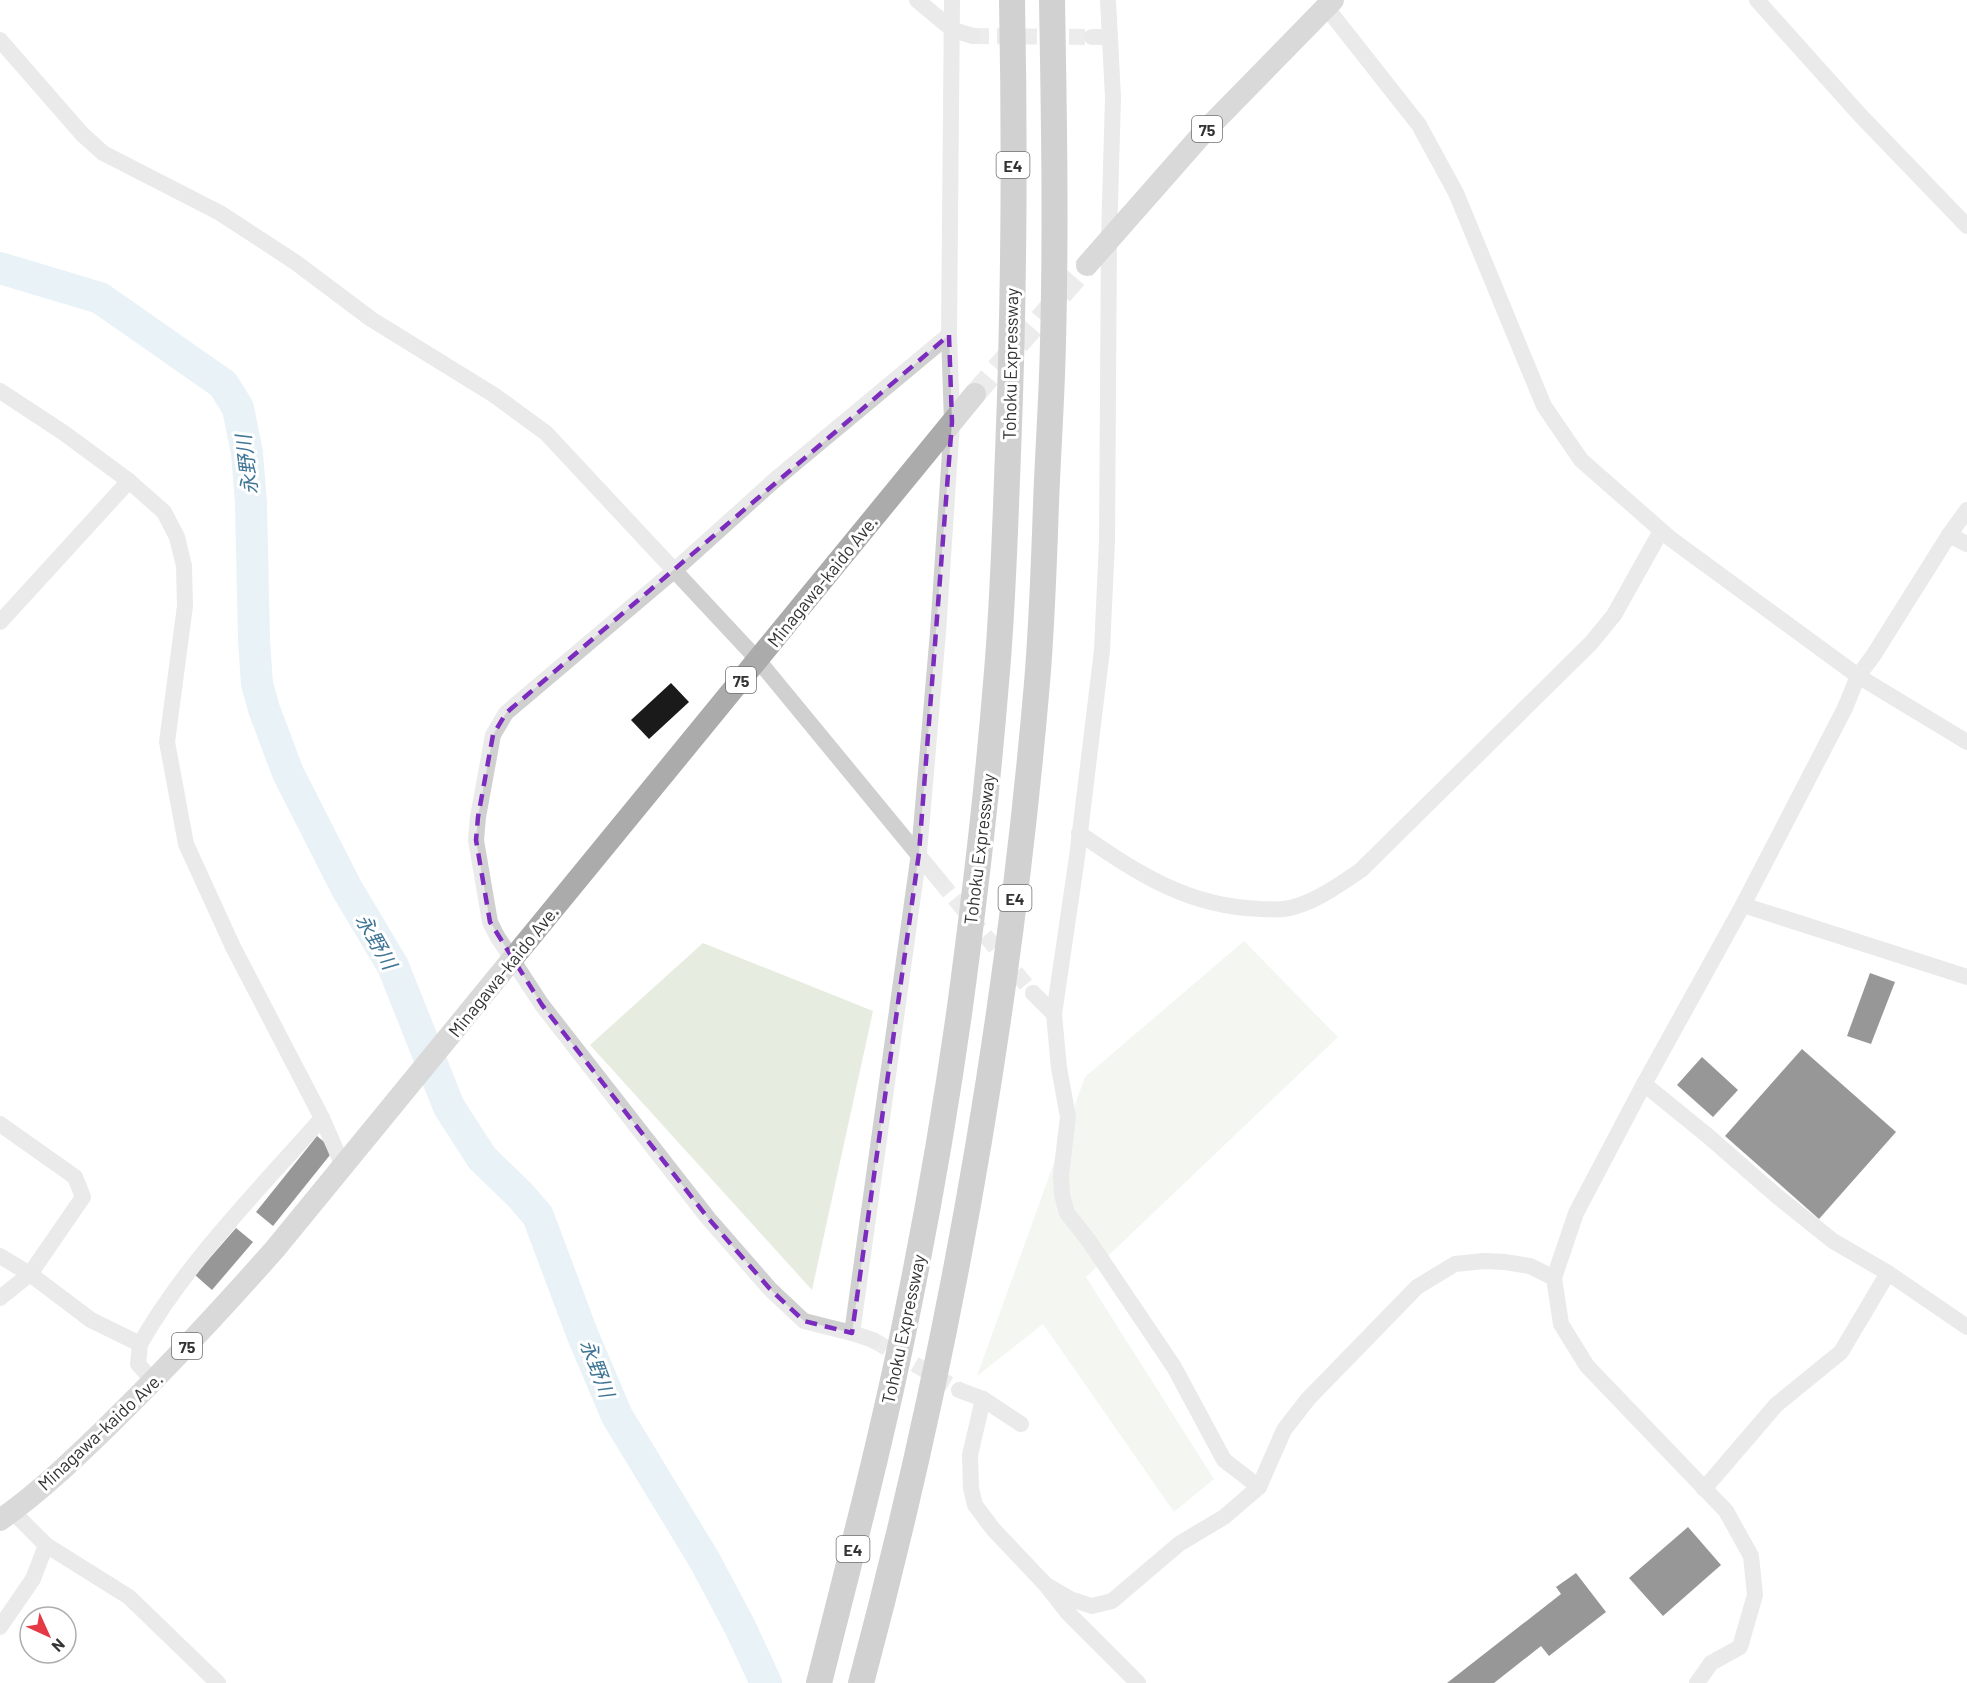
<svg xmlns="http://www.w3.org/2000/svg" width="1967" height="1683" viewBox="0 0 1967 1683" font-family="Barlow,'Noto Sans JP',sans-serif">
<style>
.green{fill:#e6ecdf}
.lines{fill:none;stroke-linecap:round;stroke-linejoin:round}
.river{stroke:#cfe2ee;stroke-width:32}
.building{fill:#1a1a1a}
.minor-tunnel{stroke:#d6d6d6;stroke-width:16;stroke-dasharray:16 8;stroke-linecap:butt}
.major-tunnel{stroke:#d6d6d6;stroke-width:22;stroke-dasharray:22 11;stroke-linecap:butt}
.minor{stroke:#d0d0d0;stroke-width:16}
.major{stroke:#ababab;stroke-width:22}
.highway{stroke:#9a9a9a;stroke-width:26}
.marked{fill:none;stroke:#7b2cbf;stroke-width:4.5;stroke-dasharray:12 8;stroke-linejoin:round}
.labels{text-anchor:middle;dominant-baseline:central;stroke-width:6;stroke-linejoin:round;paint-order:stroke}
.shield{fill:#fff;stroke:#707070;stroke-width:1.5}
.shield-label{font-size:16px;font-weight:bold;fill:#333}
.street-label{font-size:18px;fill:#333;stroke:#fff}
.water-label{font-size:20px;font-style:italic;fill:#3f7597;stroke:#fff}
</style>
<rect width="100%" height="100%" fill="#fff"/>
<!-- green -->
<g class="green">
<polygon points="1244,941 1338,1037 1086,1277 1214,1479 1174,1512 1043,1324 977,1376 1085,1077"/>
<polygon points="703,943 873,1011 812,1290 590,1045"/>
</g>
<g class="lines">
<!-- river -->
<polyline class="river" points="0,268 100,298 223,384 238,408 247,453 251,503 254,640 257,684 264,709 288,773 347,889 393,966 449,1107 482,1158 520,1195 538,1216 583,1336 617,1416 705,1561 740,1627 766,1683"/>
</g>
<!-- building -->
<g class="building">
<polygon points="671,683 689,702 649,739 631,720"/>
<polygon points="1870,973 1895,982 1871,1044 1847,1036"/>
<polygon points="1802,1049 1896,1132 1819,1219 1725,1136"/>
<polygon points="1702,1057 1738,1090 1713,1117 1677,1085"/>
<polygon points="317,1136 334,1150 273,1226 256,1212"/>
<polygon points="236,1228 253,1242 212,1290 195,1275"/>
<polygon points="1688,1527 1721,1565 1663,1616 1629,1578"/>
<polygon points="1576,1573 1606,1612 1549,1656 1541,1646 1494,1683 1447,1683 1561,1594 1556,1587"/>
</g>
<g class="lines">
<!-- minor-tunnel -->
<g class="minor-tunnel">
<polyline points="973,36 1092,37"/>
<polyline points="939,880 1033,993"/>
<polyline points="873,1340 959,1390"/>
</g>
<!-- major-tunnel -->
<polyline class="major-tunnel" points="975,394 1087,265"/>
<!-- minor -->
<g class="minor">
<polyline points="917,0 953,30 973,36"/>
<polyline points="1108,0 1113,97 1109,239 1107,541 1102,650 1077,857 1054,1014 1059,1068 1068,1117 1061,1175 1062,1195 1067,1213 1089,1241 1174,1367 1224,1460 1259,1487"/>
<polyline points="1757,0 1860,115 1967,226"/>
<polyline points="1326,7 1419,125 1456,193 1544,406 1581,460 1671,539 1858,676 1967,742"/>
<polyline points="1092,37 1110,37"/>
<polyline points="0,40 82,134 103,153 220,213 295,262 371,319 494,395 546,433 758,660 939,880"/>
<polyline points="0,391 64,433 129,481 164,512 177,537 184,566 185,606 167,742 186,844 233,947 322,1118"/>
<polyline points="1949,535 1967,544"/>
<polyline points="0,622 129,481"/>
<path d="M1079,833C1137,873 1188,907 1261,909C1269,909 1277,910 1284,909C1310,906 1339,885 1361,870L1591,643L1614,615L1661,531"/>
<polyline points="1743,905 1967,977"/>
<polyline points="1033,993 1054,1014"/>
<polyline points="1644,1084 1708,1136 1778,1197 1833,1241 1888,1273 1967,1327"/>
<polyline points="0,1124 75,1177 83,1197 30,1274 0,1298"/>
<polyline points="0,1256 30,1274 91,1320 140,1344 138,1364 153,1381"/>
<polyline points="852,1333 804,1321 770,1289 708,1218 542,1005 497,936 490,922 476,840 478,817 493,735 506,713 675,570 776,479 949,335"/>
<polyline points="873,1340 852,1333 919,853 938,632 952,422 949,335 952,0"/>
<path d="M140,1344C188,1260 259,1190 322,1118L343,1166"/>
<polyline points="959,1390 983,1399 970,1455 971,1488 975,1505 993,1529 1046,1585 1068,1613 1138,1683"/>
<polyline points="983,1399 1021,1424"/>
<polyline points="1704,1489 1776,1405 1841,1352 1888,1273"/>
<polyline points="12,1511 46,1545 129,1597 218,1683"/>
<polyline points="1046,1585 1070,1599 1092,1606 1112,1601 1179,1544 1224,1517 1259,1487 1284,1430 1308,1399 1417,1287 1455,1264 1484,1261 1505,1262 1530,1266 1554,1278"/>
<polyline points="0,1627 33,1579 46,1545"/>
<polyline points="1697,1683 1711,1663 1740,1647 1755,1595 1751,1556 1726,1511 1587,1366 1561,1324 1554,1278 1576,1213 1644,1084 1743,905 1845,708 1858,676 1873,656 1949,535 1967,510"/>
</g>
<!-- major -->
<g class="major">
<polyline points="1087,265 1204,132 1333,0"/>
<path d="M0,1520C40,1492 76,1457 111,1423C168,1367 222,1309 275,1249L975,394"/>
</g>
<!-- highway -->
<g class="highway">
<path d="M819,1683C850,1559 883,1435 908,1309C928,1211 945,1113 959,1014C974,904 987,794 996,683C1003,607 1005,530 1008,453C1014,302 1015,151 1012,0"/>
<path d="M861,1683C949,1355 1008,1021 1037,683C1042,624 1044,564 1046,504C1048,450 1052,396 1053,342C1056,228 1054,114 1052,0"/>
</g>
</g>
<!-- marked area -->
<path d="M0 0H1967V1683H0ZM949,335L952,422L919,853L852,1333L804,1321L770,1289L708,1218L542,1005L490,922L476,840L478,817L493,735L506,713Z" fill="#fff" fill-opacity=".55" fill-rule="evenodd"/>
<path class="marked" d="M949,335L952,422L919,853L852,1333L804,1321L770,1289L708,1218L542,1005L490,922L476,840L478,817L493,735L506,713Z"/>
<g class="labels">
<!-- shield labels -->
<g class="shield">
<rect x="1192" y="116" width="30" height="26" rx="4.5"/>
<rect x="996.5" y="152" width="33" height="26" rx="4.5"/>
<rect x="726" y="667" width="30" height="26" rx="4.5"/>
<rect x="998.5" y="885" width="33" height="26" rx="4.5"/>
<rect x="172" y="1333" width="30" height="26" rx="4.5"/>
<rect x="836.5" y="1536" width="33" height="26" rx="4.5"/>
</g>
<g class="shield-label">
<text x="1207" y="129">75</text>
<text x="1013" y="165">E4</text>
<text x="741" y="680">75</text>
<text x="1015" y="898">E4</text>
<text x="187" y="1346">75</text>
<text x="853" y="1549">E4</text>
</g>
<!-- street labels -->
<g class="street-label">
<text transform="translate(1010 364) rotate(-89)">Tohoku Expressway</text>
<text transform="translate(822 581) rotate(-51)">Minagawa-kaido Ave.</text>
<text transform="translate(979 849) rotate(-83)">Tohoku Expressway</text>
<text transform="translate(503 971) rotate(-51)">Minagawa-kaido Ave.</text>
<text transform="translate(903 1329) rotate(-78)">Tohoku Expressway</text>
<text transform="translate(100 1431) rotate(-43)">Minagawa-kaido Ave.</text>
</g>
<!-- water labels -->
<g class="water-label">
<text transform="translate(246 465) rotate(-97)">永野川</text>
<text transform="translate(377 941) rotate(60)">永野川</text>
<text transform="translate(598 1368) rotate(69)">永野川</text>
</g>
</g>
<!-- north arrow -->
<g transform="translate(48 1635) rotate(135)"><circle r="28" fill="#ffffff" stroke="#adadad" stroke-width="1.5"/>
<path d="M0-4.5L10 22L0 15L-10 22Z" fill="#e63946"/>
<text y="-9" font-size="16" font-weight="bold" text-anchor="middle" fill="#333333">N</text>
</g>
</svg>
